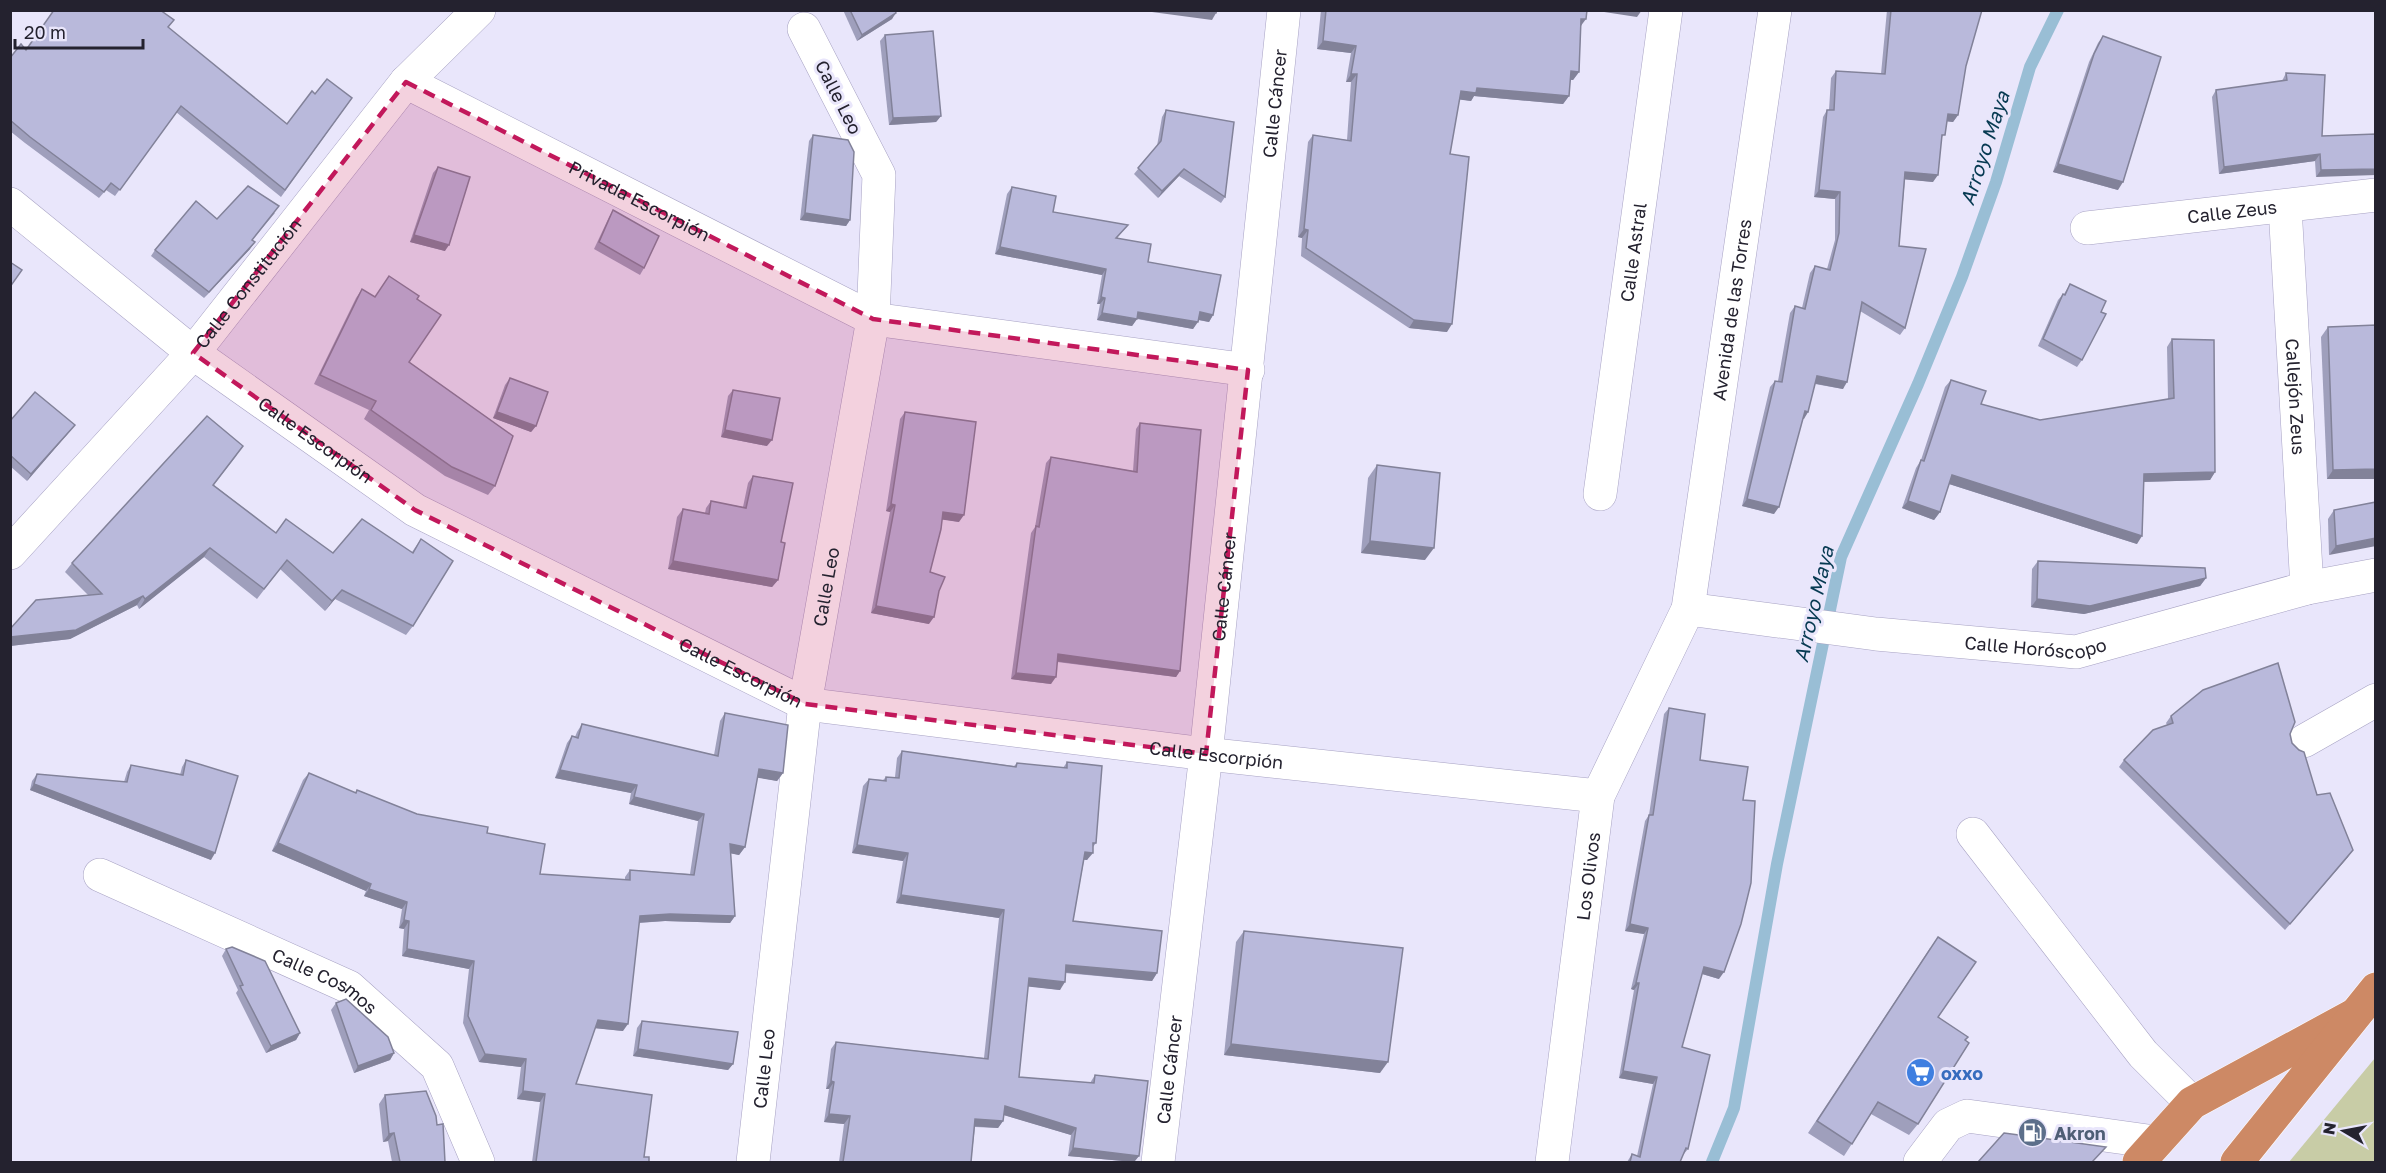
<svg xmlns="http://www.w3.org/2000/svg" width="2386" height="1173" viewBox="0 0 2386 1173" font-family="'Golos Text',sans-serif">
<style>
.green{fill:#c8cca6}
.lines{fill:none;stroke-linecap:round;stroke-linejoin:round}
.stream{stroke:#99bed5;stroke-width:12}
.minor-casing{stroke:#a7a2c3;stroke-width:34}
.highway-casing{stroke:#fff;stroke-width:34}
.minor{stroke:#fff;stroke-width:33}
.highway{stroke:#cd8965;stroke-width:33}
.wall{fill:#9f9fbc}
.shaded-wall{fill:#828299}
.building{fill:#b9b9db;stroke:#828299;stroke-width:1.5}
.marked{fill:#c2185b;fill-opacity:0.2;stroke:#c2185b;stroke-width:4.5;stroke-dasharray:12 8;stroke-linejoin:round}
.labels{text-anchor:middle;dominant-baseline:central;stroke-width:6;stroke-linejoin:round;paint-order:stroke}
.street-label{font-size:18px;fill:#24222f;stroke:#e9e6fb}
.shop-label{font-size:18px;font-weight:bold;fill:#366cbe;stroke:#e9e6fb;text-anchor:start}
.service-label{font-size:18px;font-weight:bold;fill:#4e5e75;stroke:#e9e6fb;text-anchor:start}
.water-label{font-size:20px;font-style:italic;fill:#073a52;stroke:#e9e6fb}
</style>
<rect width="100%" height="100%" fill="#e9e6fb"/>
<!-- green -->
<polygon class="green" points="2375,1058 2375,1162 2289,1162"/>
<g class="lines">
<!-- stream -->
<polyline class="stream" points="1712,1162 1734,1108 1777,864 1841,557 1918,384 1962,277 1996,182 2030,67 2058,10"/>
<defs>
<g id="minor">
<path id="s1" d="M406,82L873,319L1248,370"/>
<path id="s2" d="M10,204L193,353L415,510L805,704L1206,754L1598,796"/>
<path id="s3" d="M2285,207L2307,588"/>
<path id="s4" d="M2087,228L2376,195"/>
<path id="s5" d="M1600,494L1666,10"/>
<path id="s6" d="M10,553L193,353L406,82L479,10"/>
<path id="s7" d="M1688,609L1876,634L2076,652L2307,588L2376,575"/>
<polyline points="2304,741 2376,700"/>
<polyline points="1973,834 2143,1054 2192,1103"/>
<path id="s8" d="M100,875L349,987L437,1066L478,1162"/>
<path id="s9" d="M753,1162L805,704L873,319L879,175L804,29"/>
<path id="s10" d="M1158,1162L1206,754L1284,10"/>
<path id="s11" d="M1552,1162L1598,796L1688,609L1775,10"/>
<polyline points="1920,1162 1948,1125 1967,1116 2155,1142"/>
</g>
<g id="highway">
<polyline points="2139,1162 2192,1103 2354,1015"/>
<polyline points="2237,1162 2376,989"/>
</g>
</defs>
<!-- minor casing -->
<use href="#minor" class="minor-casing"/>
<!-- highway casing -->
<use href="#highway" class="highway-casing"/>
<!-- minor -->
<use href="#minor" class="minor"/>
<!-- highway -->
<use href="#highway" class="highway"/>
</g>
<!-- wall -->
<g class="wall">
<polygon points="843,10 895,10 892,19 857,41"/>
<polygon points="1321,10 1587,10 1581,26 1579,72 1573,80 1570,80 1569,96 1563,104 1474,96 1471,101 1459,99 1450,154 1447,332 1409,328 1301,256 1302,238 1298,237 1308,142 1313,135 1347,140 1351,82 1346,82 1351,53 1317,49"/>
<polygon points="1887,10 1982,10 1966,66 1958,115 1953,122 1947,121 1941,141 1933,182 1905,179 1899,246 1905,328 1900,335 1860,311 1843,389 1815,384 1808,412 1803,419 1774,514 1742,506 1770,387 1775,381 1778,381 1790,313 1795,306 1802,308 1810,273 1815,266 1827,269 1835,240 1835,199 1814,197 1823,117 1827,110 1829,110 1831,78 1836,71 1881,74"/>
<polygon points="168,28 287,124 315,94 352,98 281,197 176,112 115,196 106,190 99,198 25,143 10,131 10,58 26,50"/>
<polygon points="885,35 941,116 936,122 889,125 880,41"/>
<polygon points="2103,36 2118,190 2053,172 2089,62 2098,43"/>
<polygon points="2286,73 2322,136 2376,134 2316,177 2315,161 2219,174 2212,97 2216,90 2282,81"/>
<polygon points="1166,110 1225,197 1221,203 1179,176 1158,198 1134,174 1157,146 1162,117"/>
<polygon points="813,135 850,220 846,226 800,220 809,141"/>
<polygon points="438,167 445,251 410,242 433,173"/>
<polygon points="1012,187 1053,212 1128,225 1117,238 1213,315 1209,322 1198,320 1193,329 1137,319 1132,326 1097,320 1100,304 1097,304 1102,275 995,254 1007,194"/>
<polygon points="613,210 644,268 640,275 594,249 609,217"/>
<polygon points="275,213 252,240 250,249 204,298 151,256 155,250 217,219"/>
<polygon points="2070,284 2101,312 2082,360 2077,367 2038,346 2058,300 2063,294 2064,294"/>
<polygon points="362,289 374,297 417,299 409,362 495,486 488,495 445,476 364,419 369,410 314,384 356,298"/>
<polygon points="2376,325 2376,479 2327,479 2321,337 2328,327"/>
<polygon points="2172,339 2215,472 2210,480 2144,482 2137,544 1949,484 1940,512 1934,520 1902,508 1916,468 1921,460 1945,387 1951,380 1981,404 2040,420 2168,399 2167,347"/>
<polygon points="510,378 536,426 531,432 493,418 505,385"/>
<polygon points="733,390 767,446 721,437 728,396"/>
<polygon points="905,412 959,522 942,519 930,572 929,624 871,613 890,512 886,511 900,419"/>
<polygon points="10,421 70,431 27,481 10,466"/>
<polygon points="1140,423 1180,671 1176,677 1057,662 1051,684 1011,679 1031,533 1035,527 1046,463 1051,457 1133,471 1136,429"/>
<polygon points="237,455 214,485 276,533 333,553 412,552 421,539 413,626 406,635 335,599 325,611 280,569 257,599 204,557 139,609 137,605 70,639 10,646 10,629 88,595 65,572 72,563"/>
<polygon points="1377,465 1425,560 1361,553 1368,478"/>
<polygon points="753,476 781,542 778,580 772,587 668,569 677,517 683,509 705,513 706,508 711,501 743,507 748,483"/>
<polygon points="2376,502 2329,555 2328,519 2334,510"/>
<polygon points="2038,561 2206,578 2200,586 2084,614 2031,607 2032,569"/>
<polygon points="1669,708 1700,760 1719,979 1702,974 1682,1047 1688,1149 1683,1155 1680,1162 1627,1162 1632,1154 1637,1156 1653,1084 1619,1078 1634,990 1631,989 1644,934 1625,931 1645,821 1649,815 1664,714"/>
<polygon points="725,713 783,773 777,781 757,777 745,847 739,855 730,853 735,916 730,923 665,921 639,923 623,1031 595,1028 576,1084 649,1162 532,1162 540,1102 517,1099 521,1067 479,1062 463,1023 469,969 402,956 404,929 399,928 402,909 364,896 366,891 272,851 303,780 309,773 355,793 357,790 417,814 487,833 540,874 625,880 625,877 630,870 690,874 698,821 629,804 631,793 555,778 567,743 572,736 575,737 577,732 582,724 714,755 720,721"/>
<polygon points="2171,716 2290,734 2292,743 2348,857 2285,930 2119,767 2124,760 2167,725 2166,723"/>
<polygon points="902,751 1014,766 1017,763 1063,768 1067,762 1096,843 1093,847 1087,860 1084,860 1073,921 1157,973 1152,981 1065,973 1060,990 1028,986 1019,1077 1090,1083 1095,1075 1139,1156 1134,1162 1068,1156 1071,1135 1004,1115 1003,1121 998,1128 975,1127 971,1162 839,1162 844,1124 824,1122 829,1089 826,1089 831,1049 836,1042 984,1058 999,918 896,903 903,861 852,853 863,786 869,779 883,780 886,777 895,777 897,758"/>
<polygon points="186,760 211,860 30,790 32,781 37,774 124,782 127,772 131,765 180,775 182,767"/>
<polygon points="1244,931 1380,1073 1224,1055 1236,942"/>
<polygon points="1930,948 1938,1017 1965,1040 1918,1124 1909,1135 1871,1114 1844,1156 1808,1133"/>
<polygon points="226,949 300,1033 296,1040 266,1053 236,993 238,990 222,956"/>
<polygon points="336,1003 394,1053 390,1060 354,1073 331,1010"/>
<polygon points="642,1021 733,1064 728,1070 633,1056 637,1028"/>
<polygon points="385,1095 437,1125 445,1162 392,1162 388,1141 383,1142 379,1104"/>
</g>
<!-- shaded-wall -->
<g class="shaded-wall">
<polygon points="1137,10 1196,10 1216,13 1212,20"/>
<polygon points="1591,10 1642,10 1637,17"/>
<polygon points="896,13 892,19 857,41 862,35"/>
<polygon points="1581,19 1586,19 1580,27"/>
<polygon points="1323,41 1356,46 1351,53 1317,49"/>
<polygon points="1571,71 1579,72 1573,80 1565,79"/>
<polygon points="1351,74 1357,74 1351,82 1346,82"/>
<polygon points="1477,88 1569,96 1563,104 1474,96 1471,101 1455,99 1461,91"/>
<polygon points="1948,114 1958,115 1953,122 1943,121"/>
<polygon points="941,116 936,122 889,125 893,118"/>
<polygon points="2320,154 2315,161 2219,174 2224,167"/>
<polygon points="2058,164 2123,182 2118,190 2053,172"/>
<polygon points="1184,169 1179,176 1158,198 1162,191"/>
<polygon points="2376,169 2376,175 2316,177 2321,170"/>
<polygon points="1905,172 1938,175 1933,182 1900,179"/>
<polygon points="1819,190 1840,192 1835,199 1814,197"/>
<polygon points="805,213 850,220 846,226 800,220"/>
<polygon points="1304,229 1308,230 1302,238 1298,237"/>
<polygon points="414,235 449,245 445,251 410,242"/>
<polygon points="255,242 250,249 204,298 209,292"/>
<polygon points="1000,247 1106,269 1102,275 995,254"/>
<polygon points="1101,297 1105,298 1100,304 1097,304"/>
<polygon points="1138,312 1198,322 1193,329 1134,318"/>
<polygon points="1200,312 1213,315 1209,322 1195,319"/>
<polygon points="1102,313 1137,319 1132,326 1097,320"/>
<polygon points="1414,320 1452,324 1447,332 1409,328"/>
<polygon points="1817,376 1847,382 1843,389 1812,383"/>
<polygon points="1805,411 1808,412 1804,419 1800,418"/>
<polygon points="497,412 536,426 531,432 493,418"/>
<polygon points="75,425 70,431 27,481 31,474"/>
<polygon points="725,430 772,440 767,446 721,437"/>
<polygon points="2376,469 2376,479 2327,479 2333,470"/>
<polygon points="2215,472 2210,480 2139,482 2144,474"/>
<polygon points="1952,475 2142,536 2137,544 1946,483"/>
<polygon points="1747,499 1779,507 1774,514 1742,506"/>
<polygon points="1908,501 1940,512 1934,520 1902,508"/>
<polygon points="891,504 895,505 890,512 886,511"/>
<polygon points="943,512 964,515 959,522 938,519"/>
<polygon points="2376,538 2376,546 2329,555 2336,546"/>
<polygon points="1370,541 1434,548 1425,560 1361,553"/>
<polygon points="210,548 204,557 139,609 145,599"/>
<polygon points="673,561 778,580 772,587 668,569"/>
<polygon points="2206,578 2200,586 2084,614 2031,607 2037,599"/>
<polygon points="342,590 335,599 325,611 332,601"/>
<polygon points="143,596 137,605 70,639 10,646 10,637"/>
<polygon points="876,606 934,617 929,624 871,613"/>
<polygon points="1058,654 1180,671 1176,677 1054,661"/>
<polygon points="1016,673 1056,677 1051,684 1011,679"/>
<polygon points="759,769 783,773 777,781 753,777"/>
<polygon points="560,770 637,785 631,793 555,778"/>
<polygon points="34,784 215,853 211,860 30,790"/>
<polygon points="634,797 704,814 698,821 629,804"/>
<polygon points="278,843 371,884 366,891 272,851"/>
<polygon points="730,844 745,847 739,855 724,852"/>
<polygon points="857,845 908,853 903,861 852,853"/>
<polygon points="2353,850 2348,857 2285,930 2290,924"/>
<polygon points="1085,852 1093,853 1087,860 1080,859"/>
<polygon points="369,889 407,902 402,909 364,896"/>
<polygon points="901,895 1004,910 999,918 896,903"/>
<polygon points="670,914 735,916 730,923 665,921 634,923 640,916"/>
<polygon points="404,920 409,921 404,929 399,928"/>
<polygon points="1630,924 1648,928 1644,934 1625,931"/>
<polygon points="407,949 474,961 469,969 402,956"/>
<polygon points="1066,965 1157,973 1152,981 1061,972"/>
<polygon points="1704,967 1724,972 1719,979 1699,973"/>
<polygon points="1029,978 1065,982 1060,990 1023,986"/>
<polygon points="1636,983 1639,983 1634,990 1631,989"/>
<polygon points="598,1020 628,1024 623,1031 593,1028"/>
<polygon points="300,1033 296,1040 266,1053 271,1046"/>
<polygon points="1231,1044 1388,1062 1380,1073 1224,1055"/>
<polygon points="638,1049 733,1064 728,1070 633,1056"/>
<polygon points="394,1053 390,1060 354,1073 358,1066"/>
<polygon points="485,1054 526,1059 521,1067 479,1062"/>
<polygon points="1623,1071 1657,1077 1653,1084 1619,1078"/>
<polygon points="831,1081 834,1082 829,1089 826,1089"/>
<polygon points="523,1091 545,1094 540,1102 517,1099"/>
<polygon points="1005,1106 1076,1128 1071,1135 1000,1114"/>
<polygon points="829,1114 850,1116 844,1124 824,1122"/>
<polygon points="975,1119 1003,1121 998,1128 970,1126"/>
<polygon points="394,1133 388,1141 383,1142 389,1134"/>
<polygon points="1073,1148 1139,1156 1134,1162 1068,1156"/>
</g>
<!-- building -->
<g class="building">
<polygon points="54,10 160,10 174,20 168,27 287,124 312,91 315,94 327,79 352,98 285,190 181,106 120,190 111,183 104,192 30,137 10,120 10,58 21,44 26,50"/>
<polygon points="850,10 895,10 896,13 862,35"/>
<polygon points="1196,10 1217,10 1216,13"/>
<polygon points="1326,10 1587,10 1586,19 1581,19 1579,72 1571,71 1569,96 1477,88 1476,93 1461,91 1450,154 1469,157 1452,324 1414,320 1306,248 1308,230 1304,229 1313,135 1351,141 1357,74 1351,74 1356,46 1323,41"/>
<polygon points="1891,10 1982,10 1966,66 1958,115 1948,114 1945,135 1942,135 1938,175 1905,172 1899,246 1926,249 1905,328 1862,302 1847,382 1817,376 1808,412 1805,411 1779,507 1747,499 1775,381 1782,382 1795,306 1805,309 1815,266 1830,270 1839,233 1840,192 1819,190 1827,110 1834,110 1836,71 1885,74"/>
<polygon points="933,31 941,116 893,118 885,35"/>
<polygon points="2103,36 2161,57 2123,182 2058,164 2094,54"/>
<polygon points="2286,73 2325,75 2322,136 2376,134 2376,169 2321,170 2320,154 2224,167 2216,90 2287,80"/>
<polygon points="1166,110 1234,122 1225,197 1184,169 1162,191 1138,168 1161,141"/>
<polygon points="813,135 848,140 854,152 850,220 805,213"/>
<polygon points="438,167 470,177 449,245 414,235"/>
<polygon points="248,186 279,206 252,240 255,242 209,292 155,250 196,201 217,219"/>
<polygon points="1012,187 1056,196 1053,212 1128,225 1116,238 1151,244 1148,262 1221,275 1213,315 1200,312 1198,322 1138,312 1137,319 1102,313 1105,298 1101,297 1106,269 1000,247"/>
<polygon points="613,210 659,236 644,268 599,242"/>
<polygon points="10,262 22,270 10,287"/>
<polygon points="389,276 419,296 417,299 441,315 409,362 513,436 495,486 452,467 371,410 376,401 320,375 362,289 375,297"/>
<polygon points="2070,284 2106,301 2101,312 2106,314 2082,360 2043,339 2063,294 2065,295"/>
<polygon points="2376,325 2376,469 2333,470 2328,327"/>
<polygon points="2172,339 2214,340 2215,472 2144,474 2142,536 1952,475 1940,512 1908,501 1921,460 1924,461 1951,380 1986,391 1981,404 2040,420 2174,398"/>
<polygon points="510,378 548,392 536,426 497,412"/>
<polygon points="733,390 780,398 772,440 725,430"/>
<polygon points="35,392 75,425 31,474 10,455 10,421"/>
<polygon points="905,412 976,422 964,515 943,512 941,529 930,572 945,577 939,591 934,617 876,606 895,505 891,504"/>
<polygon points="207,416 243,446 213,485 276,533 286,519 333,553 362,519 413,553 421,539 453,561 413,626 342,590 332,601 287,560 264,589 210,548 145,599 143,596 76,630 10,637 10,629 36,600 102,594 72,563"/>
<polygon points="1140,423 1201,430 1180,671 1058,654 1056,677 1016,673 1036,526 1039,527 1051,457 1137,472"/>
<polygon points="1377,465 1440,473 1434,548 1370,541"/>
<polygon points="753,476 793,483 781,542 785,543 778,580 673,561 683,509 709,514 711,501 746,508"/>
<polygon points="2376,502 2376,538 2336,546 2334,510"/>
<polygon points="2038,561 2205,568 2206,578 2090,606 2037,599"/>
<polygon points="2278,663 2295,722 2290,734 2292,743 2299,750 2304,752 2317,795 2330,793 2353,850 2290,924 2124,760 2153,730 2173,723 2171,716 2203,690"/>
<polygon points="1669,708 1705,714 1700,760 1748,767 1743,800 1755,801 1751,883 1741,924 1724,972 1704,967 1682,1047 1710,1055 1688,1149 1686,1148 1680,1162 1630,1162 1632,1154 1640,1157 1657,1077 1623,1071 1639,983 1636,983 1648,928 1630,924 1649,815 1653,815"/>
<polygon points="725,713 788,725 783,773 759,769 745,847 730,844 735,916 670,914 640,916 628,1024 598,1020 576,1084 652,1095 644,1157 649,1157 649,1162 536,1162 545,1094 523,1091 526,1059 485,1054 468,1016 474,961 407,949 409,921 404,920 407,902 369,889 371,884 278,843 309,773 356,793 357,790 417,814 488,827 487,833 545,844 540,874 630,880 630,870 694,875 704,814 634,797 637,785 560,770 572,736 578,738 582,724 718,756"/>
<polygon points="902,751 1016,767 1017,763 1067,768 1067,762 1102,766 1096,843 1093,843 1093,853 1085,852 1073,921 1162,931 1157,973 1066,965 1065,982 1029,978 1019,1077 1094,1083 1095,1075 1148,1081 1139,1156 1073,1148 1076,1128 1005,1106 1003,1121 975,1119 971,1162 843,1162 850,1116 829,1114 834,1082 831,1081 836,1042 988,1059 1004,910 901,895 908,853 857,845 869,779 886,781 886,777 899,778"/>
<polygon points="186,760 238,776 215,853 34,784 37,774 127,782 131,765 183,775"/>
<polygon points="1244,931 1403,948 1388,1062 1231,1044"/>
<polygon points="1938,937 1976,962 1938,1017 1968,1037 1965,1040 1969,1043 1918,1124 1878,1102 1852,1144 1817,1121"/>
<polygon points="232,947 265,961 300,1033 271,1046 240,986 243,985 226,949"/>
<polygon points="346,999 388,1037 394,1053 358,1066 336,1003"/>
<polygon points="642,1021 738,1032 733,1064 638,1049"/>
<polygon points="426,1091 436,1116 437,1125 443,1124 445,1162 400,1162 394,1133 389,1134 385,1095"/>
<polygon points="2004,1133 2106,1147 2092,1162 1978,1162"/>
</g>
<!-- marked area -->
<path class="marked" d="M406,82L873,319L1248,370L1206,754L805,704L415,510L193,353Z"/>
<!-- icons -->
<defs>
<symbol id="supermarket-disc" viewBox="-11 -11 22 22"><circle r="9.5" fill="#3f7fe0" stroke="#e9e6fb"/><path d="M-6-5.5h2.5l.6 2H6L4.5 2H-2.5L-4.4-4H-6ZM-1.5 3.2a1.3 1.3 0 1 0 .1 0ZM3 3.2a1.3 1.3 0 1 0 .1 0Z" fill="#fff"/></symbol>
<symbol id="fuel-disc" viewBox="-11 -11 22 22"><circle r="9.5" fill="#5c6f8a" stroke="#e9e6fb"/><path d="M-5.5-6h7V0h2V4h1.3V-2.5L3-4.5l.8-.8L6-3V5H2.5V1h-1V6h-7ZM-4.2-4.7v3.2H.2V-4.7Z" fill="#fff"/></symbol>
</defs>
<g fill-rule="evenodd">
<use href="#supermarket-disc" x="1904" y="1056" width="33" height="33"/>
<use href="#fuel-disc" x="2016" y="1116" width="33" height="33"/>
</g>
<g class="labels">
<!-- street labels -->
<g class="street-label">
<text transform="translate(839 97) rotate(63)">Calle Leo</text>
<text stroke="none"><textPath href="#s10" startOffset="1065">Calle Cáncer</textPath></text>
<text stroke="none"><textPath href="#s1" startOffset="262">Privada Escorpión</textPath></text>
<text stroke="none"><textPath href="#s4" startOffset="146">Calle Zeus</textPath></text>
<text stroke="none"><textPath href="#s5" startOffset="244">Calle Astral</textPath></text>
<text stroke="none"><textPath href="#s6" startOffset="360">Calle Constitución</textPath></text>
<text stroke="none"><textPath href="#s11" startOffset="879">Avenida de las Torres</textPath></text>
<text stroke="none"><textPath href="#s3" startOffset="190">Callejón Zeus</textPath></text>
<text stroke="none"><textPath href="#s2" startOffset="386">Calle Escorpión</textPath></text>
<text stroke="none"><textPath href="#s9" startOffset="580">Calle Leo</textPath></text>
<text stroke="none"><textPath href="#s10" startOffset="579">Calle Cáncer</textPath></text>
<text stroke="none"><textPath href="#s7" startOffset="350">Calle Horóscopo</textPath></text>
<text stroke="none"><textPath href="#s2" startOffset="872">Calle Escorpión</textPath></text>
<text stroke="none"><textPath href="#s2" startOffset="1358">Calle Escorpión</textPath></text>
<text stroke="none"><textPath href="#s11" startOffset="288">Los Olivos</textPath></text>
<text stroke="none"><textPath href="#s8" startOffset="249">Calle Cosmos</textPath></text>
<text stroke="none"><textPath href="#s9" startOffset="94">Calle Leo</textPath></text>
<text stroke="none"><textPath href="#s10" startOffset="93">Calle Cáncer</textPath></text>
</g>
<!-- shop labels -->
<g class="shop-label">
<text x="1941" y="1073">oxxo</text>
</g>
<!-- service labels -->
<g class="service-label">
<text x="2054" y="1133">Akron</text>
</g>
<!-- water labels -->
<g class="water-label">
<text transform="translate(1984 148) rotate(-72)">Arroyo Maya</text>
<text transform="translate(1813 604) rotate(-77)">Arroyo Maya</text>
</g>
</g>
<!-- border -->
<rect width="2386" height="1173" fill="none" stroke="#24222f" stroke-width="24"/>
<!-- north arrow -->
<g transform="translate(2344 1131) rotate(280)" stroke="#e9e6fb" stroke-width="4.5" paint-order="stroke">
<path d="M0-4.5L10 22L0 15L-10 22Z" fill="#24222f"/>
<text y="-9" font-size="16" font-weight="bold" text-anchor="middle" fill="#24222f">N</text>
</g>
<!-- scale -->
<path d="M15 39v9h128v-9" fill="none" stroke="#24222f" stroke-width="3"/>
<text x="24" y="39" font-size="18" fill="#24222f" stroke="#e9e6fb" stroke-width="4.5" paint-order="stroke">20 m</text>
</svg>
